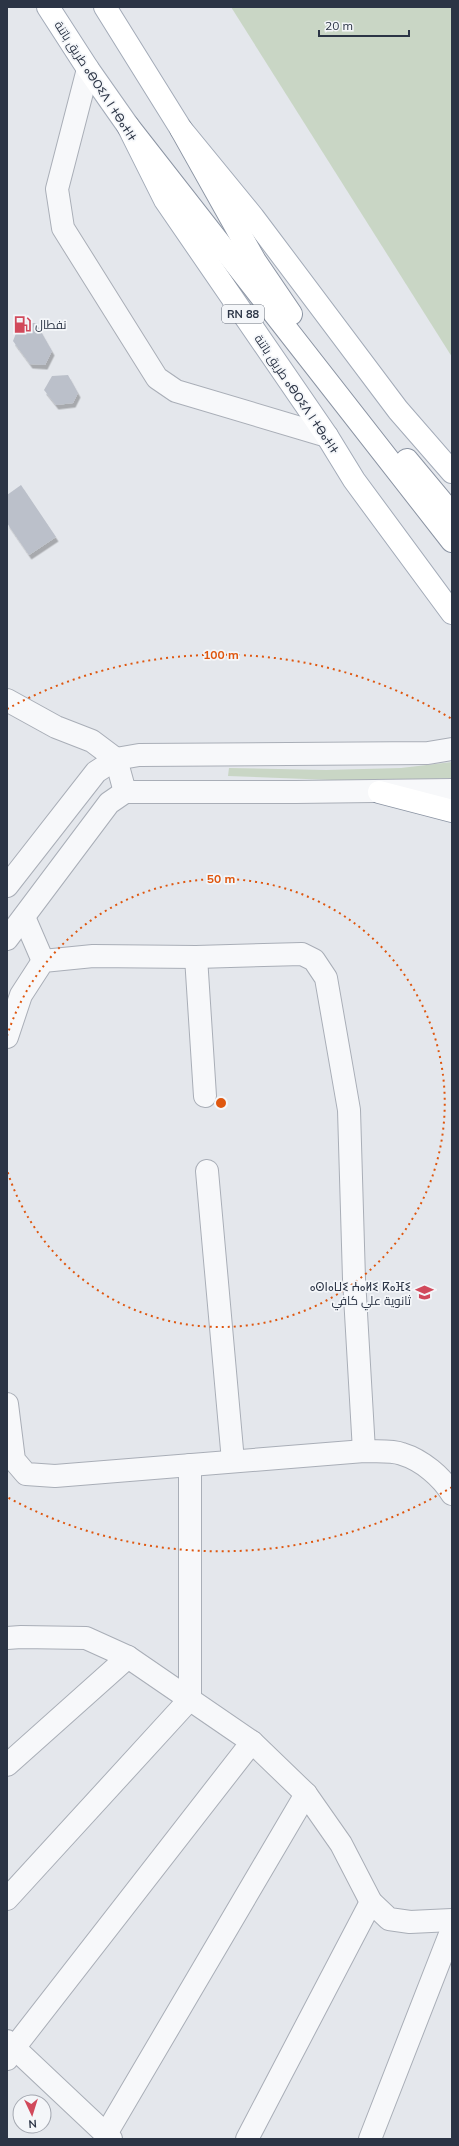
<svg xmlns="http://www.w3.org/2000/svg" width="459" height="2146" viewBox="0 0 459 2146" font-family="Mulish,Cairo,'Noto Sans Tifinagh',sans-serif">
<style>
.green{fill:#c9d6c5}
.building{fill:#bbc0ca;filter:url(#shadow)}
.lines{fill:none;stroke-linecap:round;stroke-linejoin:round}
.minor-casing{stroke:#a9aeb7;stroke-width:24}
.major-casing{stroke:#a3abb8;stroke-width:24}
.highway-casing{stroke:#8b94a3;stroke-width:24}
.minor{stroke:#f7f8fa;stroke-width:22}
.major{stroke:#fff;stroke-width:22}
.highway{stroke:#fff;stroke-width:22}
.ring{fill:none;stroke:#df570f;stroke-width:2;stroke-dasharray:2 4}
.labels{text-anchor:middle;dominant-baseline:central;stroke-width:3.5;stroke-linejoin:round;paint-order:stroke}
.shield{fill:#f4f6f9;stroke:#676e7b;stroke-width:1}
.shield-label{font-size:11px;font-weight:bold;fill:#2b3445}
.street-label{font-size:12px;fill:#2b3445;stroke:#f4f6f9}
.poi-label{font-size:12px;fill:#2b3445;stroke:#f4f6f9;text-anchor:start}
.centre{fill:#df570f;stroke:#f4f6f9;stroke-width:2}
.ring-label{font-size:12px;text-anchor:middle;font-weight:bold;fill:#df570f;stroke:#f4f6f9;stroke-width:3.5;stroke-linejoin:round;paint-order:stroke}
</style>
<defs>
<filter id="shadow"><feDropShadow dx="2.5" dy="4.5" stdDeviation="0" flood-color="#0004"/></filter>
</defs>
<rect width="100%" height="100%" fill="#e4e7ec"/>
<!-- green -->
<g class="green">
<polygon points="231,7 452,7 452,357"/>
<polygon points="452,762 452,778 384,782 228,776 229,768 326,770 401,768"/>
</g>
<!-- building -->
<g class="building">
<polygon points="20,323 36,323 52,351 45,365 30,364 13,341"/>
<polygon points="68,375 78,393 73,403 56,405 44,390 52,376"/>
<polygon points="21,485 56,537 29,555 7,523 7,495"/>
</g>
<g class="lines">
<defs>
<g id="minor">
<polyline points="88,69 57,189 63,228 157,378 176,391 327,436"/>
<polyline points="7,700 56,727 92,741 116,759 125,792"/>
<polyline points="7,886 96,772 116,759 139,755 428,753 452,749"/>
<polyline points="24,917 43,961"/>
<polyline points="7,939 109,803 125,792 296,792 452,790"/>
<polyline points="196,957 205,1096"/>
<polyline points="7,1037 21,995 43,961 93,956 196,957 302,954 314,960 326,978 349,1110 354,1279 364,1451"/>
<polyline points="207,1171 233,1461"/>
<path d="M7,1404L14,1460L26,1474L55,1476L364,1451C376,1452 391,1450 402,1454C422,1460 442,1477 452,1494"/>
<polyline points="7,1638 21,1637 86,1638 128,1657 252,1742 306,1794 341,1844 371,1902 389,1919 410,1922 452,1920"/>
<polyline points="7,1765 128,1657"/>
<polyline points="7,1899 190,1699 190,1465"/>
<polyline points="7,2041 111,2139"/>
<polyline points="7,2059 14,2048 252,1742"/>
<polyline points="106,2134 306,1794"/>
<polyline points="247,2139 371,1902"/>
<polyline points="370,2139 452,1929"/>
</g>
<g id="major">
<polyline points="48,7 88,69 128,126 165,200 327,436 354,480 452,613"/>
<polyline points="105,7 181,129 253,217 398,410 452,472"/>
</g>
<g id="highway">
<polyline points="128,126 452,541"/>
<polyline points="181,129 255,261 291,314"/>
<polyline points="407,460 452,514"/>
<polyline points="379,792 452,811"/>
</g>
</defs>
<!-- minor casing -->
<use href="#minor" class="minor-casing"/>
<!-- major casing -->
<use href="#major" class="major-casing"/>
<!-- highway casing -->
<use href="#highway" class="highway-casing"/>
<!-- minor -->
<use href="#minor" class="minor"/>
<!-- major -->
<use href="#major" class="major"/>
<!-- highway -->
<use href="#highway" class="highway"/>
</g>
<!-- distance rings -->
<g class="ring">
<path d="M7 1036A224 224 0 1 1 7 1170"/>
<path d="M452 1487A448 448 0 0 1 7 1497M7 709A448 448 0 0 1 452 719"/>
</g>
<!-- icons -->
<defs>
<symbol id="fuel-bare" viewBox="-9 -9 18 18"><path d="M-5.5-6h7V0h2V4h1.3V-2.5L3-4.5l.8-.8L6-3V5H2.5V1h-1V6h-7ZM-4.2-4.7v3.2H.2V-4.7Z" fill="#d1495b" stroke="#f4f6f9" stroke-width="2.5" paint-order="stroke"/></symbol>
<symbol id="school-bare" viewBox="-9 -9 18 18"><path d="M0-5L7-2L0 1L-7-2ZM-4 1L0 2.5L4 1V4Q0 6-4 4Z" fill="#d1495b" stroke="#f4f6f9" stroke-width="2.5" paint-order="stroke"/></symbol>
</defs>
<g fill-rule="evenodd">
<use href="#fuel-bare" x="10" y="312" width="25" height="25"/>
<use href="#school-bare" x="412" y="1280" width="25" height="25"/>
</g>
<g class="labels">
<!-- shield labels -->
<rect class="shield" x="222" y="305" width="42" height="18" rx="3"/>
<g class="shield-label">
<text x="243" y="314">RN 88</text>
</g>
<!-- street labels -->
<g class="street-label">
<text transform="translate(96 81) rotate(57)">طريق باتنة ⴰⴱⵔⵉⴷ ⵏ ⵜⴱⴰⵜⵏⵜ</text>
<text transform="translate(297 394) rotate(56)">طريق باتنة ⴰⴱⵔⵉⴷ ⵏ ⵜⴱⴰⵜⵏⵜ</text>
</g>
<!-- poi labels -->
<g class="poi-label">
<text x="35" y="324">نفطال</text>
<text x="411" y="1286" text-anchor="end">ⴰⵙⵏⴰⵡⵉ ⵄⴰⵍⵉ ⴽⴰⴼⵉ<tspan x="411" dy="14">ثانوية علي كافي</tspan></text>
</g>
</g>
<circle cx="221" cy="1103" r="6" class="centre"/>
<g class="ring-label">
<text x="221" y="659">100 m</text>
<text x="221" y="883">50 m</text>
</g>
<!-- border -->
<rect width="459" height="2146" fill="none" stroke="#2b3445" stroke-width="16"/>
<!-- north arrow -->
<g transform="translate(32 2114) rotate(176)"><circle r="19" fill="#f4f6f9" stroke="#a4a8b1"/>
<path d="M0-3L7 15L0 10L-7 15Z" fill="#d1495b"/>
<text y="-6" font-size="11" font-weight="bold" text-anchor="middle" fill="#2b3445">N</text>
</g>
<!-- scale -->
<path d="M319 30v6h90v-6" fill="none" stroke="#2b3445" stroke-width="2"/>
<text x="325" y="30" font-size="12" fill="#2b3445" stroke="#f4f6f9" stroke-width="3" paint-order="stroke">20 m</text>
</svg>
